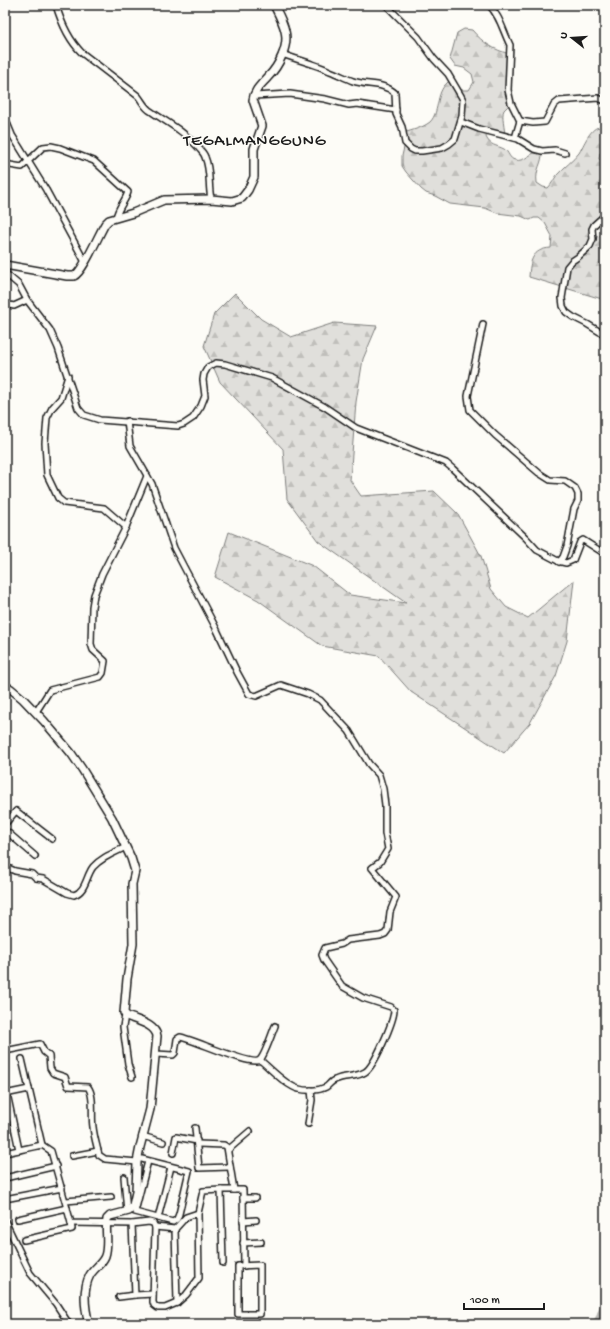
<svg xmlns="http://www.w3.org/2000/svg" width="610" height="1329" viewBox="0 0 610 1329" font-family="'Gochi Hand',sans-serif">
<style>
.forest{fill:url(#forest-firs);stroke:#7e7e7c}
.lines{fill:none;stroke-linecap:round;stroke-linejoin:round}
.river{stroke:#b7b6b2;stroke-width:10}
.minor-casing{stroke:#1c1c1c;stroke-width:8}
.tertiary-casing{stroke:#1c1c1c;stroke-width:10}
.minor{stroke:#fdfcf7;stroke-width:5}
.tertiary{stroke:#fdfcf7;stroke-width:7}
.labels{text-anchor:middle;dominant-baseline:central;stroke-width:3;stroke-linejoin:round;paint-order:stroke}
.quarter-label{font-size:17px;letter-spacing:1px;fill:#1c1c1c;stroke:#fdfcf7}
</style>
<defs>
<pattern id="forest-firs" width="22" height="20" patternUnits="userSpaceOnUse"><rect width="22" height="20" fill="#e0dfdb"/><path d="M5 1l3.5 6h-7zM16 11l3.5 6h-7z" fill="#c0bfbb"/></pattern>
</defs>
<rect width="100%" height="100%" fill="#fdfcf7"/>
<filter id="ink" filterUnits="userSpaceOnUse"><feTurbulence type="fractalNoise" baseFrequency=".025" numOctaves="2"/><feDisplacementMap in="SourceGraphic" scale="8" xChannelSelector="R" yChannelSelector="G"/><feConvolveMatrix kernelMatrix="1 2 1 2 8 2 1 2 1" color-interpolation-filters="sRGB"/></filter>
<g filter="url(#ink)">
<!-- forest -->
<g class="forest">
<path d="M464,29L472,30C483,43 494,50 510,54L507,84L511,103C509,105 506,108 504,110C501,115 505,130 505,136L488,132L486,137C490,146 496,145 504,149C509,152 509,159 515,160C525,163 532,150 542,151C543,164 535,168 537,183L543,187L548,188C552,184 554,179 557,175C564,167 573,161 579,153C583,147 594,117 605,131V152L600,153L599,159L603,162V169L605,178V225H601L596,223L593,237H597L605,234V297L602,299L529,277C530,261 532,249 551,248L552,236L545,223L539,218H534L530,220L521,216L497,213L485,208L450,204L435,196L426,193L421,189L406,172L402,166V156L405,143L403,133C413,130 422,128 430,122C441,111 434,90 451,80L456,90H469L474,82L472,74L464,68L455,66L450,59L457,33Z"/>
<polygon points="235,293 261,319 291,337 334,323 377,326 363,359 356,402 350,480 361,496 434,491 458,514 481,556 491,589 506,607 528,618 574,580 567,641 556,676 530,723 504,753 411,692 379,656 322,646 258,600 215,577 229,532 313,566 350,595 406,603 318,541 287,499 283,449 220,382 204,346 214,314"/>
</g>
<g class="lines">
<!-- river -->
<polyline class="river" points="595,1324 599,1322 605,1306"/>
<defs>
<g id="minor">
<path d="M56,5C61,22 69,40 82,53L138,96C142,101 144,106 149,110C166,122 184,131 198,147C200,150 204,153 205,157C211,171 208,185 211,199"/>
<path d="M489,5C500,16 503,31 510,45L508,90L511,103L520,121"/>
<path d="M282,54C298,60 315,64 330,71C338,74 345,78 353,81C367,86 383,82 395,93L396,114L402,127L405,143L411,149L415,151H422L442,148L449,144L455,139L462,116L463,100L461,96L448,74L434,59L418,37L386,5"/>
<polyline points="254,96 290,94 325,99 349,105 357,104 396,110"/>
<polyline points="5,118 12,135 46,190 85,262"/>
<polyline points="461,122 479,129 518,139 534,149 542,151 555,150 565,153"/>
<polyline points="515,138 520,121 533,123 545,122 554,105 559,101 598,98 605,101"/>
<path d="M5,162L10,165L22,167L43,147L51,146L60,148L94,161L128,192C125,202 118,207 116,218"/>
<polyline points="605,215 594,225 592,229 593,239 590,246 578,257 572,261 567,267 562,298 563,306 566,312 573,317 587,324 605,335"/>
<polyline points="5,273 19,285 27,300 50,330 58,348 78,408 84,415 100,420 178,426 184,424 193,418 201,406 205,396 203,380 204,374 208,367 216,363 225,364 272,378 325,407 356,428 446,463 453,469 526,538 537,550 558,561 566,563 573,560 580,542 583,540 605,554"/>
<polyline points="5,304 14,306 27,300"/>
<polyline points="483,324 468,396 470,410 495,435 539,473 550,480 565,481 575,488 578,494 578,501 574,509 567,546 563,557 559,562"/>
<polyline points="68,376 61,398 52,408 47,418 45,443 47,475 58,498 64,503 104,508 126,527"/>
<path d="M127,421L130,446L152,484L174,548L217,630L237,672L249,694L256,696L281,685L308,694L320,700L349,731L369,764L379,775L383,789L385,805V833L388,849L380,862L372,868L396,897L390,912L388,930L385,934L380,936L348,940L342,944L325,948L322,955L324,960L342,986L363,998L391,1007L394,1010C394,1021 374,1067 365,1072C355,1078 345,1075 335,1080C331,1081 329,1085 326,1087C318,1091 306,1091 299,1089C286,1086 270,1068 260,1060"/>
<polyline points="36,712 50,690 100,677 103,673 105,661 93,650 91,644 92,607 94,595 102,574 126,527 147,476"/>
<polyline points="5,824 16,811 52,839"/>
<polyline points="5,830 35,856"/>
<path d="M5,864L8,868L15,871L32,874L36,878L43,879L67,893L74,895C86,891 86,876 93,867C102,857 114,853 126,847"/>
<polyline points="125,1015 123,1027 128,1064 132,1077"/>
<path d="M5,1051L40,1044L44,1052L49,1056L50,1068L53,1073L65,1077L68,1086L88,1087C95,1096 91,1116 93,1127C94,1137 97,1146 99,1155L105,1159L137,1162"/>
<path d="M156,1054L173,1055L175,1053L177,1039L180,1037C193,1039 252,1067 260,1060C265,1055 272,1033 275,1026"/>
<polyline points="22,1059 42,1145"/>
<polyline points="5,1084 19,1150"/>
<polyline points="5,1094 29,1089"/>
<polyline points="308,1124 312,1100 311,1090"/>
<polyline points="195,1128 199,1168 230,1167"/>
<polyline points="142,1136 163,1142"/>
<polyline points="198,1144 224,1145 227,1147 234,1190"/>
<polyline points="228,1150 250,1131"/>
<polyline points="5,1153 42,1145 51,1151 71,1223 132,1224 149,1222 153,1223 155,1227 153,1302 154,1305 158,1308 165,1308 177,1303 186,1295 199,1278 198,1213"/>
<polyline points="173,1153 176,1137 197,1141"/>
<polyline points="72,1156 98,1151"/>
<polyline points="138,1158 189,1171 179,1214 177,1219 173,1222 135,1212 148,1161"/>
<polyline points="124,1177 127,1212"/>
<polyline points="5,1178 56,1166"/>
<polyline points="221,1190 243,1190 244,1266"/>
<polyline points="10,1198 62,1188"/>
<polyline points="243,1198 255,1198"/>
<polyline points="66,1201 111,1197"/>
<polyline points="158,1218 171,1167"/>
<polyline points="18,1219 67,1208"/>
<polyline points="5,1221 30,1273 56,1304 69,1324"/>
<polyline points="243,1221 256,1220"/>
<polyline points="155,1227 175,1229 186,1217 198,1213 203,1191 221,1190 223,1263"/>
<polyline points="175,1229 177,1303"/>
<polyline points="24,1240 72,1229 71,1223"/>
<polyline points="243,1243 261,1242"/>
<polygon points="260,1265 260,1314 238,1314 238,1266"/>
<polyline points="135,1295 153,1294"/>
<polyline points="119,1297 135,1295 132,1224"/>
</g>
<g id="tertiary">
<path d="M5,265L67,276C68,276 73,276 74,276C83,272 99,234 105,224L109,220L133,213L164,200L211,199L232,201L242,198L248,190L254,177V149L262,126L253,100C254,90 262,84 268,77C279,66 289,46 285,31C283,22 278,13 274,5"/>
<path d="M5,686L11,689L23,699L44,721L71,753L82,769L112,818L131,858L135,871L132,884L133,944L127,979L124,1013L127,1016C137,1021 155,1024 157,1036L150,1109L140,1147L137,1162L136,1192L133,1205L129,1211L110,1216L107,1219C105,1231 109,1244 105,1256C102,1264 94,1268 90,1275C82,1290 85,1309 89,1324"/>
</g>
</defs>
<!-- minor casing -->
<use href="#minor" class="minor-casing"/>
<!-- tertiary casing -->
<use href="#tertiary" class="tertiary-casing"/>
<!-- minor -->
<use href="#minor" class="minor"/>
<!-- tertiary -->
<use href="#tertiary" class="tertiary"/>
</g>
</g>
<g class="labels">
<!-- quarter labels -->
<g class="quarter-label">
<text x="255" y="142">TEGALMANGGUNG</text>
</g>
</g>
<!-- margin -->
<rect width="610" height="1329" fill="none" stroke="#fdfcf7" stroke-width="20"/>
<rect x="10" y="10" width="590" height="1309" fill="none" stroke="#1c1c1c" stroke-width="1.5" filter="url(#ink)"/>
<!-- north arrow -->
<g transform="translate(572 38) rotate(287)" stroke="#fdfcf7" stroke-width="3" paint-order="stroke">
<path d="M0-3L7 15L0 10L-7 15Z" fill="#1c1c1c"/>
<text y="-6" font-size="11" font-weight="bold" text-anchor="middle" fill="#1c1c1c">U</text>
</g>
<!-- scale -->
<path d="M464 1303v6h80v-6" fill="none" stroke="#1c1c1c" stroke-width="2"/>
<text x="470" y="1303" font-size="12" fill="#1c1c1c" stroke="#fdfcf7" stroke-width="3" paint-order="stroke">100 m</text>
</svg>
